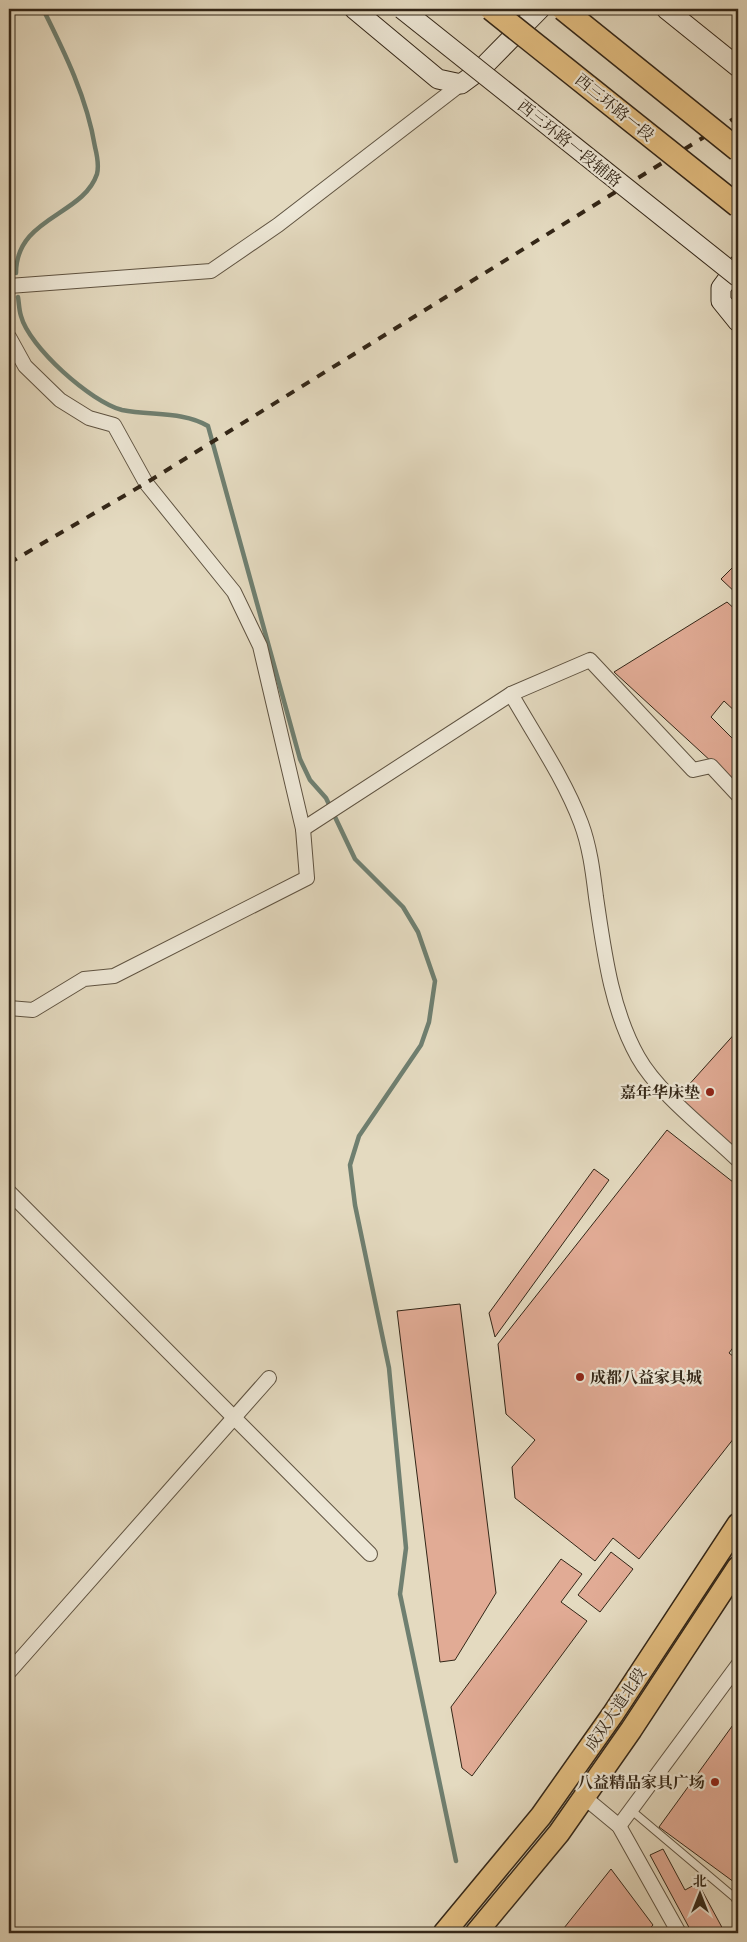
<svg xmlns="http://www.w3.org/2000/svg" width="747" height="1942" viewBox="0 0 747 1942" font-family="'Gentium Book Plus','Noto Serif SC',serif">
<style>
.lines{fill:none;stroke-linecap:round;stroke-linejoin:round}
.stream{stroke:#6f7f70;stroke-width:4.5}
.building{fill:#e1ab95;stroke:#332617}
.service-casing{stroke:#5f5341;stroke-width:9}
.minor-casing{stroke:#5f5341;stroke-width:16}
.secondary-casing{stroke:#332617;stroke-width:21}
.primary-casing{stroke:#332617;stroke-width:24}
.service{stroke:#ede7d6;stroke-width:7}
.minor{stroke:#ede7d6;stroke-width:14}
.secondary{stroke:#ede7d6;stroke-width:19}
.primary{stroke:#e2bd80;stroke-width:21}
.rail{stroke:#332617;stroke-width:4;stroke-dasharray:9 9;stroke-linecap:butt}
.secondary-bridge-casing{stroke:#332617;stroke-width:21;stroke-linecap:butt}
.trunk-bridge-casing{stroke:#332617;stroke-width:25;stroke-linecap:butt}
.secondary-bridge{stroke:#ede7d6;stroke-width:19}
.trunk-bridge{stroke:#e2bd80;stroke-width:22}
.poi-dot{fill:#8f2418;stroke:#ede7d6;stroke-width:2}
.labels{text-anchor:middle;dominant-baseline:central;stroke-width:4.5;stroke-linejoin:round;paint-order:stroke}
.street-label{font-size:16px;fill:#332617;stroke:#ede7d6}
.poi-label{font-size:16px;font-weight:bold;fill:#332617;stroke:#ede7d6;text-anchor:end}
</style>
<rect width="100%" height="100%" fill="#e4dac0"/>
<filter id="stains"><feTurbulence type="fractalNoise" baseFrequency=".004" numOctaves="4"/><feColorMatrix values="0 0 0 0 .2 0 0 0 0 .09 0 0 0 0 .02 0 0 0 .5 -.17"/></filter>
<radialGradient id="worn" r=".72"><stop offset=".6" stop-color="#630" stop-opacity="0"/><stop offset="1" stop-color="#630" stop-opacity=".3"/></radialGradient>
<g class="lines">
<!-- stream -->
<g class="stream">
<path d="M16,273C16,217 83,216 97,174C99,166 97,155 95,147C87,98 65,53 43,9"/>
<path d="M18,297C19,303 19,310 21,316C29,347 91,402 122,410C151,416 183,411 208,426L300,759L310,780L326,798L355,859L403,907L418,932L435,981L429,1022L421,1045L359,1136L350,1165L355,1205L389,1368L406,1548L400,1594L456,1861"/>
</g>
</g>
<!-- building -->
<g class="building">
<polygon points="738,562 738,595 721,579"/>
<polygon points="727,602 738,612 738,714 724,701 711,717 738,744 738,786 614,672"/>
<polygon points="738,1030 738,1153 677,1098"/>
<polygon points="667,1130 738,1186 737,1325 738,1341 729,1353 738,1360 738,1433 639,1559 613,1538 595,1561 515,1498 512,1467 535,1440 506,1414 498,1344"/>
<polygon points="594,1169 609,1180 495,1337 489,1313"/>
<polygon points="460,1304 496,1593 455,1660 440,1662 397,1311"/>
<polygon points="611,1552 633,1569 600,1612 578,1595"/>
<polygon points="561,1559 582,1574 561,1602 587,1621 472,1776 462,1768 451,1707"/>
<polygon points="738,1718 738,1885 659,1827"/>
<polygon points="663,1849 685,1890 698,1883 725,1933 692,1933 650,1855"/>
<polygon points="611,1869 653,1925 646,1933 560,1933"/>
</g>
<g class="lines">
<defs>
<polyline id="service" points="631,1810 734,1897 738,1903"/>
<g id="minor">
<polyline points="9,286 211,271 278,225 461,84"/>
<polyline points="9,337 25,366 60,400 89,418 114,425 146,483 234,592 260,646 303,829 307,878 114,976 84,979 33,1010 9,1008"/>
<path d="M511,694C535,736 564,778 581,823C590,847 593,873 596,897C604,951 611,1009 638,1057C658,1093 708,1131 738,1160"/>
<polyline points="303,829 511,694 590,660 693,770 711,766 738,795"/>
<polyline points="9,1192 370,1554"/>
<polyline points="9,1672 269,1378"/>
<polyline points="584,1797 619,1826 679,1933"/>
<polyline points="619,1826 738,1665"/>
</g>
<g id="secondary">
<polyline points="354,9 438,79 461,84 480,70 540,9"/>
<polyline points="666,9 738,67"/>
<polyline points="738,265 721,288 721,301 738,322"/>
</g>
<g id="primary">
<polyline points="444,1933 541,1816 613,1714 738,1524"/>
<polyline points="476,1933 559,1833 631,1730 738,1567"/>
</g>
</defs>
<!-- service casing -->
<use href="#service" class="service-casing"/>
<!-- minor casing -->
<use href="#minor" class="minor-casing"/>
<!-- secondary casing -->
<use href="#secondary" class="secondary-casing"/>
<!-- primary casing -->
<use href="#primary" class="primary-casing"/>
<!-- service -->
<use href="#service" class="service"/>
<!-- minor -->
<use href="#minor" class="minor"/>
<!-- secondary -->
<use href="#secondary" class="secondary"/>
<!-- primary -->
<use href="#primary" class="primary"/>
<!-- rail -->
<polyline class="rail" points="9,563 146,483 738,116"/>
<defs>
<polyline id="secondary-bridge" points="402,9 738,277"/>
<g id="trunk-bridge">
<polyline points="491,9 738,206"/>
<polyline points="563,9 738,150"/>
</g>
</defs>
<!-- secondary-bridge casing -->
<use href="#secondary-bridge" class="secondary-bridge-casing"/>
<!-- trunk-bridge casing -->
<use href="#trunk-bridge" class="trunk-bridge-casing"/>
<!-- secondary-bridge -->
<use href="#secondary-bridge" class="secondary-bridge"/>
<!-- trunk-bridge -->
<use href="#trunk-bridge" class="trunk-bridge"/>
</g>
<!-- markers -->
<g class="poi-dot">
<circle cx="710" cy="1092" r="5"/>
<circle cx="580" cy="1377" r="5"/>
<circle cx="715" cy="1782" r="5"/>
</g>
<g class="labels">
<!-- street labels -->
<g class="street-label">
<text transform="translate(615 107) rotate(39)">西三环路一段</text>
<text transform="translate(570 143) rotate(39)">西三环路一段辅路</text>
<text transform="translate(615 1709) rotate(-56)">成双大道北段</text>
</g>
<!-- poi labels -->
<g class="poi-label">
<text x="700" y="1092">嘉年华床垫</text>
<text x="590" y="1377" text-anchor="start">成都八益家具城</text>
<text x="705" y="1782">八益精品家具广场</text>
</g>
</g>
<!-- margin -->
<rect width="747" height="1942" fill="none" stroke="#e4dac0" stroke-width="30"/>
<rect x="10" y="10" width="727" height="1922" fill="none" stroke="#332617" stroke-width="2.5"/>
<rect x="15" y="15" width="717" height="1912" fill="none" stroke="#332617"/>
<!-- north arrow -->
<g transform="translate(700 1894)" stroke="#ede7d6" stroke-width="4" paint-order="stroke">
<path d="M0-4L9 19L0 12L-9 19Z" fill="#332617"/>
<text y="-8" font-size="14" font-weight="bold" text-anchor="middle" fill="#332617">北</text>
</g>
<rect width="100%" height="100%" filter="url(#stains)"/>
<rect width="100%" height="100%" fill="url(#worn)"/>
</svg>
